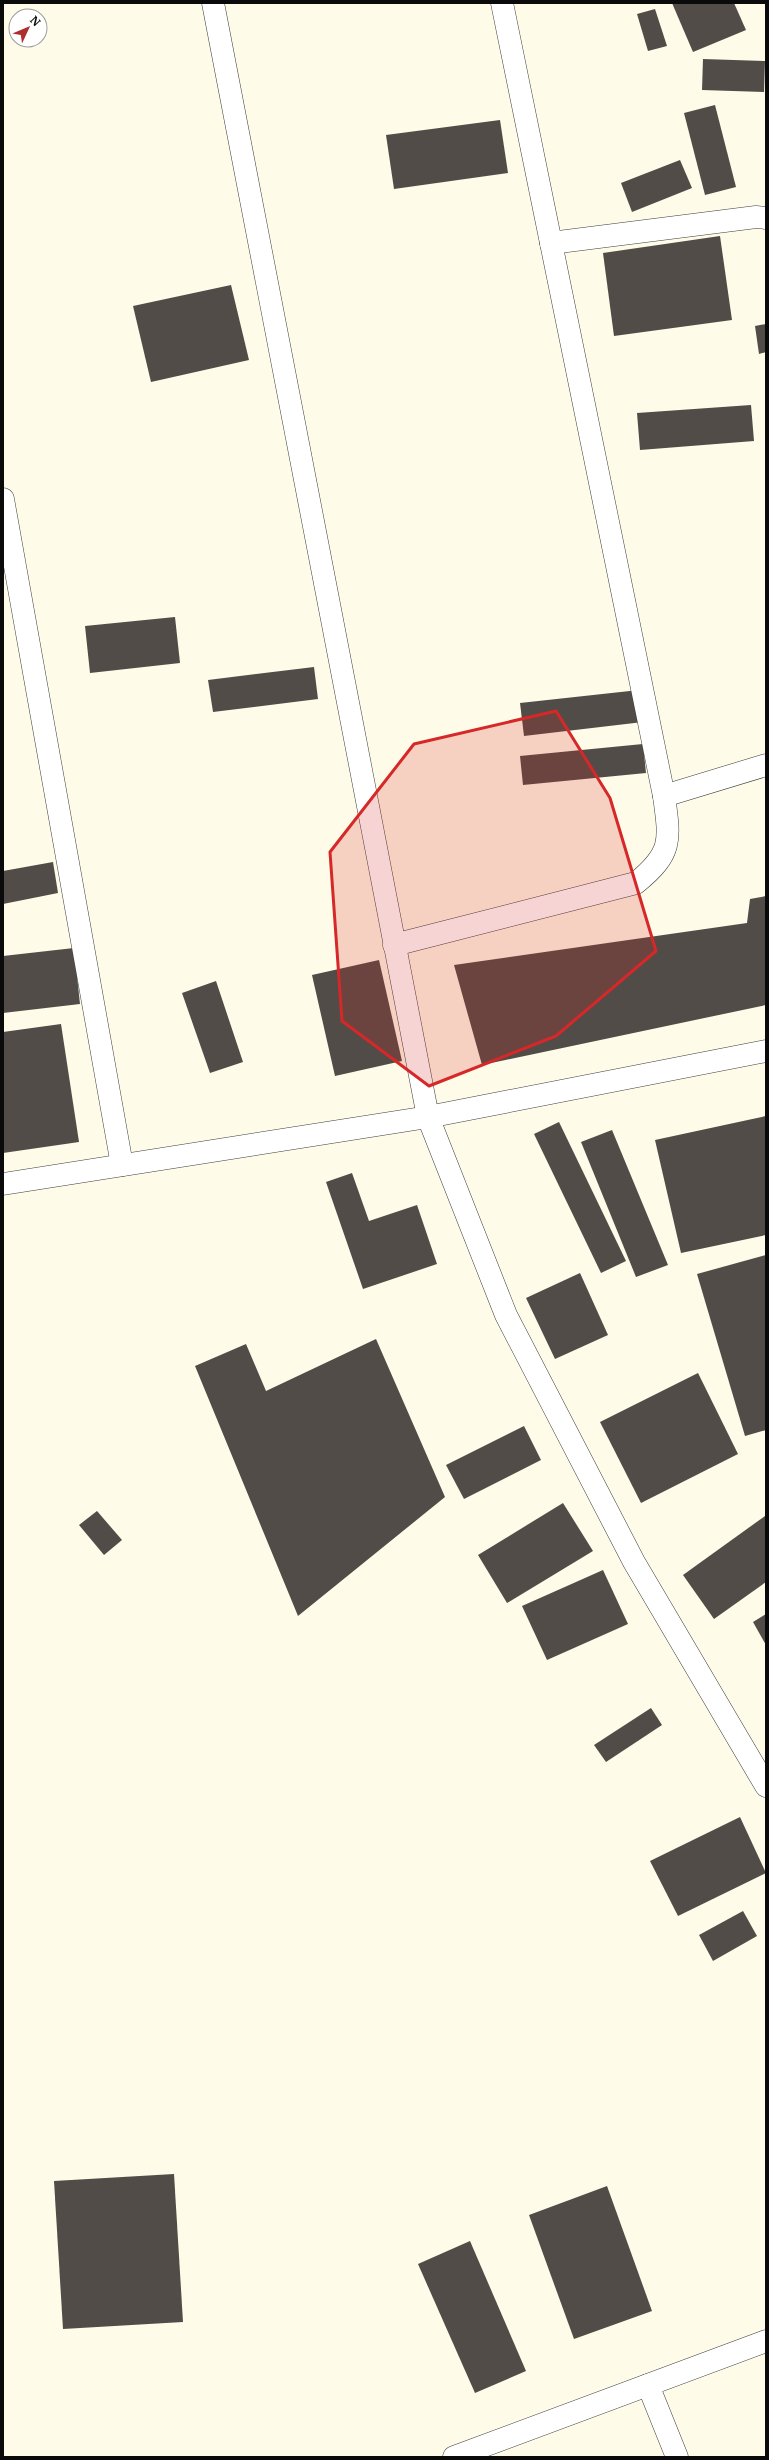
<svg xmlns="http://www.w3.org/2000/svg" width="769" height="2460" viewBox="0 0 769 2460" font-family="Merriweather,serif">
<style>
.building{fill:#514c47}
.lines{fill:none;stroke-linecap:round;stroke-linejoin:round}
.minor-casing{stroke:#3d3d3d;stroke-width:23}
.minor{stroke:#fff;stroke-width:22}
.marked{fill:#d62828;fill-opacity:0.2;stroke:#d62828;stroke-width:3;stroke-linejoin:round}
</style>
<rect width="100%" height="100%" fill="#fefbe8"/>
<!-- building -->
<g class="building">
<polygon points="672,3 734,3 746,30 693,52"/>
<polygon points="655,9 667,46 648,51 637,14"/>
<polygon points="703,59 765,61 764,92 702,90"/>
<polygon points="715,105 736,187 705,195 684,113"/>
<polygon points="500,120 508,173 394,189 386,135"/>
<polygon points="680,160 692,188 632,212 621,183"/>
<polygon points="720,236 732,320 614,336 603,253"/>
<polygon points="231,285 249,360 151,382 133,306"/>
<polygon points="766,324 766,352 759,354 755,326"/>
<polygon points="751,405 754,441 640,450 637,413"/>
<polygon points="175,617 180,663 90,673 85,626"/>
<polygon points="314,667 318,699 213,712 208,680"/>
<polygon points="639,690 643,722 524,736 520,703"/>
<polygon points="643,744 646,773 523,785 520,756"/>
<polygon points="53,862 58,893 3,904 3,871"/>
<polygon points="766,896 766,1005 482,1065 454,965 747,923 750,899"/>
<polygon points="74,948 80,1004 3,1013 3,956"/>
<polygon points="379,960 402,1061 335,1076 312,975"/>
<polygon points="216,981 243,1062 210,1073 182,993"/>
<polygon points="61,1024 79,1142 3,1153 3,1032"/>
<polygon points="766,1116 766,1235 681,1253 655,1140"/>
<polygon points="559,1122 626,1261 601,1273 534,1134"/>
<polygon points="612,1130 668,1265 636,1277 581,1142"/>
<polygon points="352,1173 369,1221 417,1205 437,1264 363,1289 326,1182"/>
<polygon points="766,1255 766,1430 745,1436 697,1274"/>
<polygon points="580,1273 608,1335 555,1359 526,1298"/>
<polygon points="376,1339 445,1497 298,1616 195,1366 246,1344 266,1391"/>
<polygon points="698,1373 738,1454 641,1503 600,1422"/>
<polygon points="524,1426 541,1460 464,1499 446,1465"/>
<polygon points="563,1503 593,1551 507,1603 478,1555"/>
<polygon points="97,1511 122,1540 104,1555 79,1525"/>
<polygon points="765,1516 766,1582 714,1619 683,1575"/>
<polygon points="603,1570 628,1624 547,1660 522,1606"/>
<polygon points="766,1614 766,1645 753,1622"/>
<polygon points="651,1708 662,1725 606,1762 594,1745"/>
<polygon points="740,1817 766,1873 678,1916 650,1861"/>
<polygon points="743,1911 757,1936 713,1961 699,1935"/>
<polygon points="174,2174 183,2322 63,2329 54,2181"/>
<polygon points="607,2186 652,2311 574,2339 529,2215"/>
<polygon points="470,2241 526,2371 475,2393 418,2264"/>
</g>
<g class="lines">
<defs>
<g id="minor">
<polyline points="213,3 428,1117 506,1315 634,1562 766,1786"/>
<polyline points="551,243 756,217 766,218"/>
<polyline points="3,499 122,1165"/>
<polyline points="664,796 766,765"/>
<path d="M394,945L636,883C673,853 670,840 664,796L502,3"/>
<polyline points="3,1184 428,1117 766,1051"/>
<polyline points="648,2385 677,2457"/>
<polyline points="454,2457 766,2341"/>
</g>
</defs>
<!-- minor casing -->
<use href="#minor" class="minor-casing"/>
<!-- minor -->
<use href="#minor" class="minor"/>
</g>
<!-- marked area -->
<path class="marked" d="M556,711L610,798L656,951L556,1036L429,1086L342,1021L330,852L414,744Z"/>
<!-- border -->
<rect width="769" height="2460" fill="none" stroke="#0a0a0a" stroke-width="8"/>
<!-- north arrow -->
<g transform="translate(28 28) rotate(46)"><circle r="19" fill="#ffffff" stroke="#9d9d9d"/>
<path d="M0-3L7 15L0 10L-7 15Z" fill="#af2e2c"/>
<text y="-6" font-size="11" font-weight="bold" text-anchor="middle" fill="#0a0a0a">N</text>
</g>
</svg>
